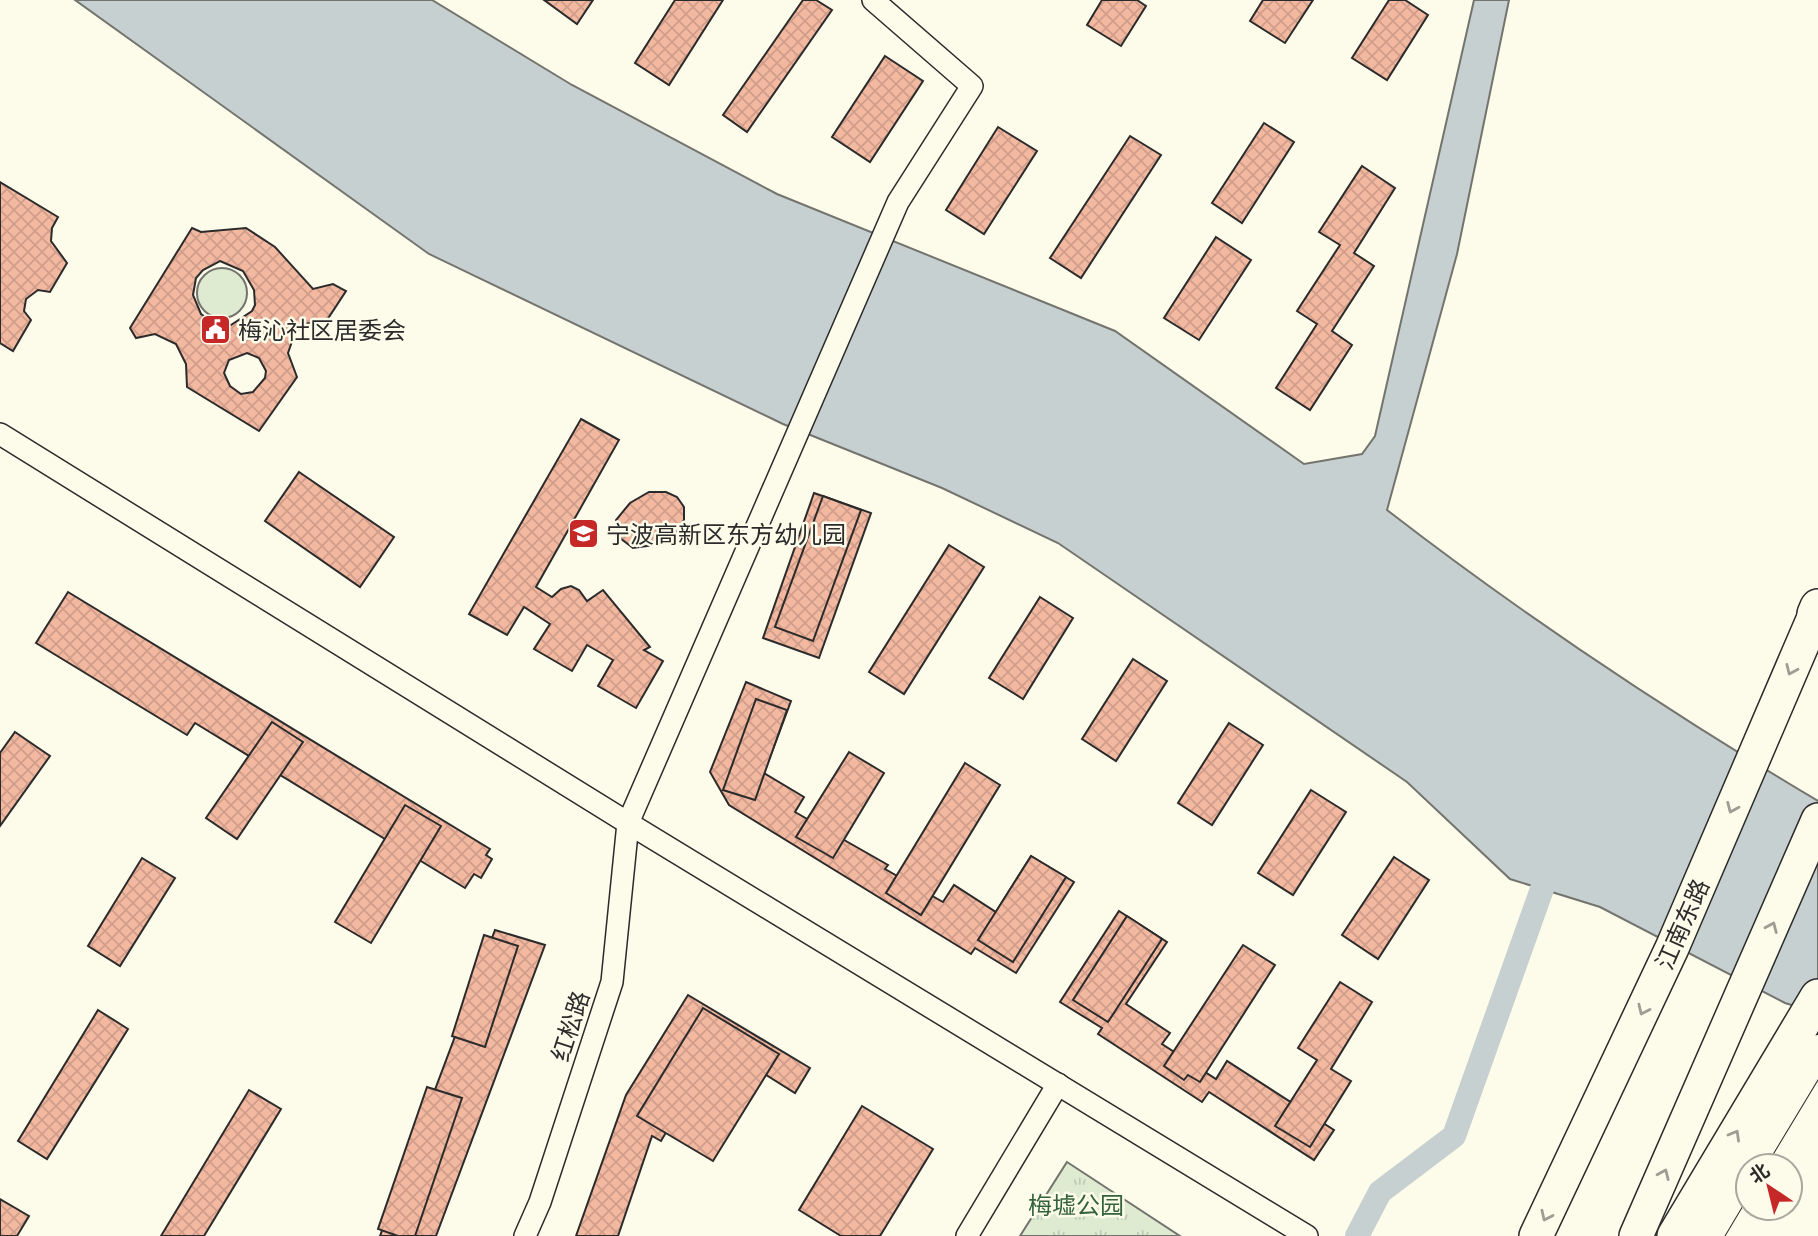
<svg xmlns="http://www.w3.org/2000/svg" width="1818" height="1236" viewBox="0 0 1818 1236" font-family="'IBM Plex Sans','Noto Sans SC',sans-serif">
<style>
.grass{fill:#deebd1;stroke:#74746e;stroke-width:2}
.park{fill:url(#park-tufts);stroke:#74746e;stroke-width:2}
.water{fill:#c7d0d0;stroke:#74746e;stroke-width:2}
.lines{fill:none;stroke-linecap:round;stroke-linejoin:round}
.canal{stroke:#c7d0d0;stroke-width:24}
.building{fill:url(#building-cross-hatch);stroke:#2b2b2b;stroke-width:2;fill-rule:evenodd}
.minor-casing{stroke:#2b2b2b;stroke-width:24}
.secondary-casing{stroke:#2b2b2b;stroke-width:32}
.primary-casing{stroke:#2b2b2b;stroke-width:36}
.trunk-casing{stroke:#2b2b2b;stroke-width:38}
.minor{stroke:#fdfbea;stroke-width:21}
.secondary{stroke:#fdfbea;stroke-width:30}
.primary{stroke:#fdfbea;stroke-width:33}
.trunk{stroke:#fdfbea;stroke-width:35}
.oneway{stroke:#9e9d94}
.labels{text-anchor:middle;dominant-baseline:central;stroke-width:5;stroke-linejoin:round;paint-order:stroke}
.poi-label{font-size:24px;fill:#2b2b2b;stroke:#fdfbea;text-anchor:start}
.street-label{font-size:24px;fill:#2b2b2b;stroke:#fdfbea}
.park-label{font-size:24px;fill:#34623c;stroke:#fdfbea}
</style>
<defs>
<pattern id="park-tufts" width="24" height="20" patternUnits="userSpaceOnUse" patternTransform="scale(1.75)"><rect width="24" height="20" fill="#deebd1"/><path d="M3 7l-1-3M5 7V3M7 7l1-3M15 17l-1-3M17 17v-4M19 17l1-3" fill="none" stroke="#bfcab4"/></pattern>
<pattern id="building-cross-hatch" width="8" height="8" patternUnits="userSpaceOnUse" patternTransform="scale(1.75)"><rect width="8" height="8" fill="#f2b8a0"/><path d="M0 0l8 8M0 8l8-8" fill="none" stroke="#d09e8a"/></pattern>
</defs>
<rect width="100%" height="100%" fill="#fdfbea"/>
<!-- grass -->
<circle class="grass" cx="222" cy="293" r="25"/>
<!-- park -->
<polygon class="park" points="1067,1162 1180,1236 1020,1236"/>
<!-- water -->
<path class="water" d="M75,0H432L572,85L777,194L1115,331L1304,464L1362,454L1375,436L1474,0H1509L1457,254L1387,510C1524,616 1669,712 1818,801V1013L1785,1003L1600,907L1510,879L1407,782L1058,543L942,488L783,424L429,254Z"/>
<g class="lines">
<!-- canal -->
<polyline class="canal" points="1357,1236 1380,1192 1454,1136 1553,858"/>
</g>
<!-- building -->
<g class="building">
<polygon points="544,0 593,0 577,24"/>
<polygon points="675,0 723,0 669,85 635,63"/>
<polygon points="803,0 816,0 832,10 747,132 723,115"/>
<polygon points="1102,0 1137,0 1146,6 1121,46 1087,25"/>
<polygon points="1263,0 1313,0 1285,43 1250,21"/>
<polygon points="1389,0 1405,0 1428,15 1387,80 1352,58"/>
<polygon points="885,56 923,81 870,162 832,137"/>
<polygon points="1264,123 1294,142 1242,223 1212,203"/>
<polygon points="998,127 1037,151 984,234 946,210"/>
<polygon points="1130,136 1161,155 1081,278 1050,258"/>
<polygon points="1362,166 1395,188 1354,253 1374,266 1332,331 1352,345 1310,410 1276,388 1317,324 1297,311 1340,245 1319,232"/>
<polygon points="0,182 58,217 52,228 51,241 67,263 50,292 38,290 26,299 24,311 31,320 13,351 0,343"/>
<path d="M192,228L201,232L246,228L275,247L313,289L333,284L346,291L327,320L305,324L295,333L288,353L297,377L259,431L187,387L186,364L176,344L155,334L136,338L130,328ZM220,261L243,271L254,290L255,305L252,311L231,325L211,321L201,314L193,295L196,278L203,270ZM247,353L259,358L266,371L265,378L253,392L241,394L230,386L224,373L229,360Z"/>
<polygon points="1216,237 1251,260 1199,340 1164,318"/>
<polygon points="581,419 619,440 536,587 552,597 561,589 571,586 579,590 587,601 603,590 650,647 644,650 663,661 636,708 598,686 613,660 587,645 572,671 534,649 550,624 524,607 507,635 469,614"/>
<polygon points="299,472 394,537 360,587 265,521"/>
<polygon points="649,492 666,492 677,497 684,507 684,520 676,534 661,544 633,548 616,535 616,520 630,503"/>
<polygon points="814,493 871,513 819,658 763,638"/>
<polygon points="823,496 861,510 813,641 775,627"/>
<polygon points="949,545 984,567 904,694 869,672"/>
<polygon points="68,592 490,849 486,855 492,859 481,878 474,874 465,888 195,723 187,735 36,643"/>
<polygon points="1040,597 1073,618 1023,699 989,678"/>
<polygon points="1133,659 1167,681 1116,761 1082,739"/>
<polygon points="746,682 791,701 764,773 804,797 795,812 888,865 885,869 943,902 954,885 996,912 1031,856 1074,882 1016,973 975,948 971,954 729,805 710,772"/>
<polygon points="756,699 787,710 755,800 723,790"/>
<polygon points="272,722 303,742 237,839 206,818"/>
<polygon points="1229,723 1263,745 1212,825 1178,803"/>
<polygon points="15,732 50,756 0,826 0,753"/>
<polygon points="849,752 884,773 833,858 796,837"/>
<polygon points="965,763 1000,785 921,915 886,893"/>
<polygon points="1311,790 1346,812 1293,895 1258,873"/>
<polygon points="405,805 441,826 371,943 335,922"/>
<polygon points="1031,856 1066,877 1013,962 978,940"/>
<polygon points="1394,857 1429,880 1378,959 1342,935"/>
<polygon points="142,858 175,878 120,966 88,946"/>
<polygon points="1119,911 1167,942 1126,1004 1170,1033 1162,1044 1216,1079 1227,1061 1334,1130 1314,1160 1209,1092 1202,1102 1098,1034 1102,1028 1060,1002"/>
<polygon points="1127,916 1162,939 1108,1022 1073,1000"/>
<polygon points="495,930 545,945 436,1236 380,1236"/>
<polygon points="484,935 518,946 485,1047 452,1036"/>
<polygon points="1243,945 1275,965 1200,1082 1188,1075 1184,1080 1164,1066"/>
<polygon points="1340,982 1372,1002 1331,1069 1351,1081 1310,1147 1275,1126 1317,1060 1298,1048"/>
<polygon points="688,995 810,1068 795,1093 718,1045 661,1141 652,1136 618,1236 576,1236 626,1095"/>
<polygon points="703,1008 779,1054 713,1161 637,1116"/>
<polygon points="98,1010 128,1029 47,1159 18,1141"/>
<polygon points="427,1087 462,1098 415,1236 398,1236 378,1229"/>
<polygon points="249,1090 281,1109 204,1236 161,1236"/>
<polygon points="862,1106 933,1149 880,1236 841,1236 799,1210"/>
<polygon points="0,1199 29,1216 17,1236 0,1236"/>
</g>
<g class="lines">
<defs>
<g id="minor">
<polyline points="0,434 628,823 1307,1236"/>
<polyline points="525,1236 540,1202 612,982 628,823 898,202 972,86 873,0"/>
<polyline points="967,1236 1058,1084"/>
</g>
<g id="secondary">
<polyline points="1748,1166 1818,1050"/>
<polyline points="1707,1236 1748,1167"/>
</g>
<g id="primary">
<polyline points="1536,1236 1672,948 1818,608"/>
<polyline points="1636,1236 1818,820"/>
</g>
<g id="trunk">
<polyline points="1815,614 1818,607"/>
<polyline points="1675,1236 1818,997"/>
</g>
</defs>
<!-- minor casing -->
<use href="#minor" class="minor-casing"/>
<!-- secondary casing -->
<use href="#secondary" class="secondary-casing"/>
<!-- primary casing -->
<use href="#primary" class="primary-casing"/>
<!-- trunk casing -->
<use href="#trunk" class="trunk-casing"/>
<!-- minor -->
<use href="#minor" class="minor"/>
<!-- secondary -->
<use href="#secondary" class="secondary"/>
<!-- primary -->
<use href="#primary" class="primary"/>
<!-- trunk -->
<use href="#trunk" class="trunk"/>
</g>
<!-- one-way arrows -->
<defs><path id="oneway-chevron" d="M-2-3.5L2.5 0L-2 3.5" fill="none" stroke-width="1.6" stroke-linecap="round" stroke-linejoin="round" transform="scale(1.75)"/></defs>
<g class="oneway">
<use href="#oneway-chevron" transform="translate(1791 670) rotate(114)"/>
<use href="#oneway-chevron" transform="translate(1732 808) rotate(113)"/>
<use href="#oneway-chevron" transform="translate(1772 927) rotate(-67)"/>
<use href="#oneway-chevron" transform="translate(1643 1010) rotate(115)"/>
<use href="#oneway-chevron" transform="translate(1735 1135) rotate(-60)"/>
<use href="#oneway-chevron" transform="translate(1664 1174) rotate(-66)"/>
<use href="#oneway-chevron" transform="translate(1546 1216) rotate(115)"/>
</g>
<!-- icons -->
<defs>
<symbol id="civic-square" viewBox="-11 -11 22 22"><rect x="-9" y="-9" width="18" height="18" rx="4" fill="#c62828" stroke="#fdfbea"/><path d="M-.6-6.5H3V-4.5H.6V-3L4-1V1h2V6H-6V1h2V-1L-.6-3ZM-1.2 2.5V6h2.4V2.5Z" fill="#fff"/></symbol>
<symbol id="school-square" viewBox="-11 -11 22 22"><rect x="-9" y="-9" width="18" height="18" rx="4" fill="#c62828" stroke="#fdfbea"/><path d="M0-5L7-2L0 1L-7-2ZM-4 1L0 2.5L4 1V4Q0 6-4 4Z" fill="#fff"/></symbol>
</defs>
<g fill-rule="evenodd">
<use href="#civic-square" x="198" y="312" width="35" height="35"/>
<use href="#school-square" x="566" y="516" width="35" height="35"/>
</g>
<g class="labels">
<!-- poi labels -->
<g class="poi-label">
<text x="238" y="330">梅沁社区居委会</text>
<text x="606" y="534">宁波高新区东方幼儿园</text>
</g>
<!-- street labels -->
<g class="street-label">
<text transform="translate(1682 924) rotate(-66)">江南东路</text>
<text transform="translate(570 1026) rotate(-72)">红松路</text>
</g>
<!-- park labels -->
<g class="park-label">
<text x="1076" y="1205">梅墟公园</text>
</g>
</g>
<!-- north arrow -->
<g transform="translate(1769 1187) rotate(325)"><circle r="33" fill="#fdfbea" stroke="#a9a89e" stroke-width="2"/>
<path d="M0-5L12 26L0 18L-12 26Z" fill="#c62828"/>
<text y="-10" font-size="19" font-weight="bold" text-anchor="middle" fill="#2b2b2b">北</text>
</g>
</svg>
